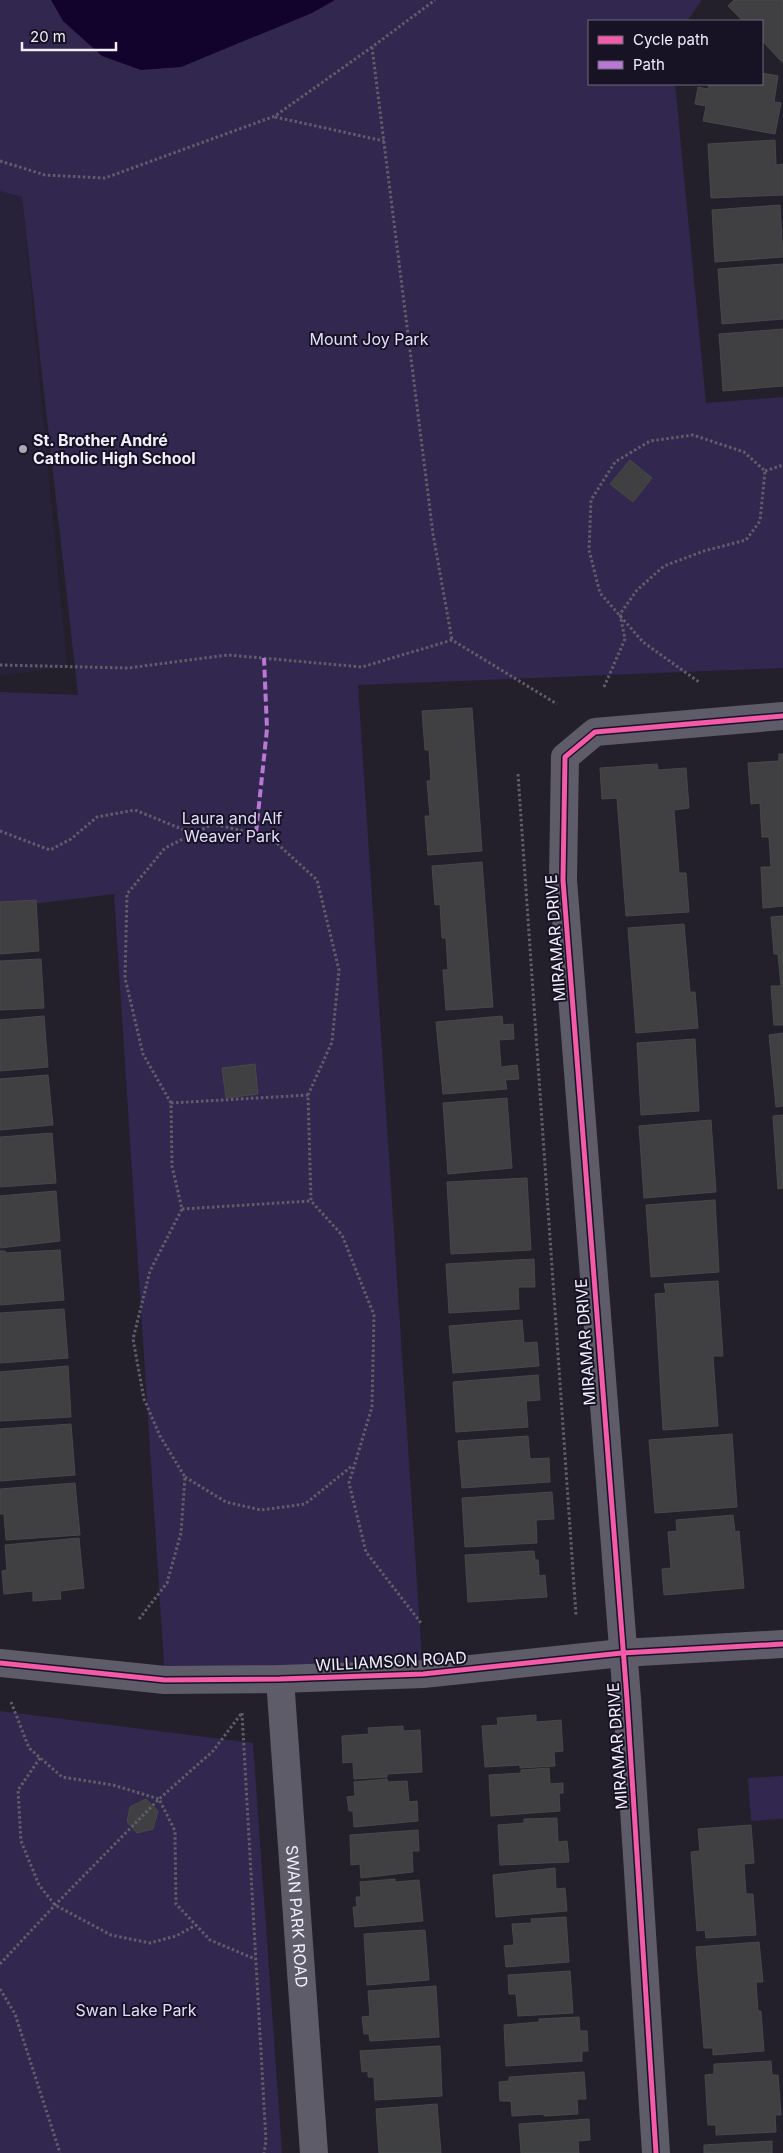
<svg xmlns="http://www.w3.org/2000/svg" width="783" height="2153" viewBox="0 0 783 2153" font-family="Inter,sans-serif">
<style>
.built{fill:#272239}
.green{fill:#32274e}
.water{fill:#12032c}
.building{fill:#404042;stroke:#474848}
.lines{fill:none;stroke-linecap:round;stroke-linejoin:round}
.path{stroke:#605e69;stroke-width:3;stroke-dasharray:2.5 2.5;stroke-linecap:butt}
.minor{stroke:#5f5c69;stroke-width:28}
.quiet{stroke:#ba77d6;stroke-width:4;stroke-dasharray:8 4;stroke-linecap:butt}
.cycleway-casing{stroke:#171325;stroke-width:8}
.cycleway{stroke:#f35aa7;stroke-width:5}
.poi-dot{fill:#a9a7b3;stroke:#171325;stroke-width:2}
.labels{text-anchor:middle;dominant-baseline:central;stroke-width:4;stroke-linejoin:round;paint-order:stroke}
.park-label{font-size:16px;fill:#e2dcfe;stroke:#171325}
.poi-label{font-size:16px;font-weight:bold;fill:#f1effc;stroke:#171325;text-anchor:start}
.street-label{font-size:16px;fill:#f1effc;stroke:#171325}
</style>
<rect width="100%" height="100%" fill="#23202b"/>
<!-- built -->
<polygon class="built" points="0,190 22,197 67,667 0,676"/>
<!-- green -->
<g class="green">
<polygon points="0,0 702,0 687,21 589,21 589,84 675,84 706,403 783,397 783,668 358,685 423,1674 165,1680 114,894 0,908 0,692 78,695 22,197 0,191"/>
<polygon points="0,1711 253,1743 282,2153 0,2153"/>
<polygon points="783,1776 783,1819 751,1821 748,1778"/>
</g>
<!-- water -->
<polygon class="water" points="51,0 335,0 312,13 181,67 141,70 102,56 63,21"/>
<!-- building -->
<g class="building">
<polygon points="734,0 783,0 783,63 762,41 762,21 743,21 728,6"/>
<polygon points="762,73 778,76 774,102 781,103 775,134 703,121 706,106 695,104 698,87 708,89 709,84 762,84"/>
<polygon points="775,140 776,165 783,164 783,195 711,198 708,144"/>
<polygon points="780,205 783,257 715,262 712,210"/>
<polygon points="783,264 783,319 722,324 718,269"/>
<polygon points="783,329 783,386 723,391 719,334"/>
<polygon points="630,460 652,478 633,502 610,484"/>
<polygon points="472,708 482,851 428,855 425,816 430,816 427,781 431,781 429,750 425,750 422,711"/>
<polygon points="779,754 783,754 783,906 763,908 761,867 771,867 769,837 762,837 760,803 751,804 748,763 779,761"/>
<polygon points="657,764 658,770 686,768 689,808 674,810 679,873 686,873 689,912 626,916 617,798 602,799 600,768"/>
<polygon points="482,862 493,1007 446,1010 443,970 448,970 446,938 442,938 440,904 435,905 432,866"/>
<polygon points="36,900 39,951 0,954 0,902"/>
<polygon points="783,916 783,1025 774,1025 771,986 781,986 778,954 774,954 771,917"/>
<polygon points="684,924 690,992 695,992 698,1028 636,1033 628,928"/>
<polygon points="41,959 44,1008 0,1010 0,961"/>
<polygon points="44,1016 48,1067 0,1071 0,1020"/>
<polygon points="502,1016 503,1025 513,1024 514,1039 499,1040 501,1067 517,1065 519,1079 505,1080 507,1089 443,1094 436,1022"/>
<polygon points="783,1033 783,1106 776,1107 769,1035"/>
<polygon points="695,1039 699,1111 641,1115 637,1043"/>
<polygon points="255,1064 258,1094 226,1098 222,1068"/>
<polygon points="48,1075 53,1125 0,1130 0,1079"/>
<polygon points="507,1098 512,1168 448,1174 443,1103"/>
<polygon points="783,1115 783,1188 778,1189 773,1116"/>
<polygon points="711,1120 716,1192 644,1198 639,1126"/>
<polygon points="52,1133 56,1183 0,1187 0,1137"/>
<polygon points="527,1178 531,1250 451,1254 447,1182"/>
<polygon points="56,1191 60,1241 0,1248 0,1196"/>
<polygon points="715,1200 719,1272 651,1277 646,1205"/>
<polygon points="60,1250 64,1300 0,1305 0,1251 5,1251 6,1253"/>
<polygon points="534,1259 535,1287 518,1287 519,1309 449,1313 446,1264"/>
<polygon points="718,1281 723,1356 713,1356 718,1426 663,1430 655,1294 666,1293 664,1284"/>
<polygon points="64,1309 68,1358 0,1363 0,1313"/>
<polygon points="522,1320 524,1343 537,1342 539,1366 453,1373 449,1326"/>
<polygon points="68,1366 71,1417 0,1421 0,1372"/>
<polygon points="538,1375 540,1400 526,1401 528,1427 456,1432 453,1382"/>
<polygon points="71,1424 75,1475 0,1481 0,1429"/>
<polygon points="732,1434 737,1507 655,1513 649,1440"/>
<polygon points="528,1436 530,1459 549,1458 550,1482 462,1488 458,1441"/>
<polygon points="75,1483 80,1535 6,1540 4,1514 0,1514 0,1489"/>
<polygon points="552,1492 554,1519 536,1520 537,1543 465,1547 462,1498"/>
<polygon points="733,1515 735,1532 739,1531 744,1588 664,1595 662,1569 671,1568 668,1532 677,1531 676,1520"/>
<polygon points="79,1538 84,1588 60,1591 61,1599 33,1601 33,1591 4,1594 2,1571 7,1570 5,1545"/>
<polygon points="534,1551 535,1560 538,1560 539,1576 545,1575 547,1597 468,1602 465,1555"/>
<polygon points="536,1715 536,1722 561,1720 563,1751 554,1752 555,1766 520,1768 520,1765 485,1767 482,1726 498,1725 497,1718"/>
<polygon points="403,1726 403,1731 420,1730 422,1772 387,1774 387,1777 354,1779 353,1762 343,1763 342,1736 369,1734 368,1728"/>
<polygon points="549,1768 550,1784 563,1783 563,1793 559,1793 560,1811 491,1816 489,1775 521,1773 521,1770"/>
<polygon points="387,1779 388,1782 407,1781 409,1802 417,1801 418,1821 354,1827 353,1811 349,1811 347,1797 355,1796 354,1782"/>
<polygon points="146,1799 158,1811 153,1829 137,1833 127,1822 130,1807"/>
<polygon points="557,1818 558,1842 567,1841 569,1862 500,1865 498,1825 524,1823 524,1819"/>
<polygon points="751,1825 754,1863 744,1864 746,1894 753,1894 756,1935 706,1938 705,1930 697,1931 691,1852 700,1851 698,1829"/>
<polygon points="418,1830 419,1851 412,1851 413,1872 361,1878 360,1864 351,1865 350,1835"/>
<polygon points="555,1868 556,1889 565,1888 567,1911 496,1917 493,1875"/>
<polygon points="395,1879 395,1882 419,1880 423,1921 355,1927 353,1907 357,1907 356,1897 361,1897 360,1882"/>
<polygon points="566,1917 569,1962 506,1967 504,1946 514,1945 512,1924 532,1923 531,1919"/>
<polygon points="425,1930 429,1980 367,1985 364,1934"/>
<polygon points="759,1942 763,1982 756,1982 758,2011 761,2011 764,2051 713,2055 713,2048 704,2048 696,1947"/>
<polygon points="570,1971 573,2013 518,2016 516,1994 509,1994 508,1975"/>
<polygon points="436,1986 439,2037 370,2041 369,2034 364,2034 362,2017 370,2016 368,1991"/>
<polygon points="579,2017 580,2031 587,2031 588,2051 582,2051 582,2061 506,2066 504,2025 539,2022 539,2019"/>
<polygon points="440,2046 442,2096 375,2100 374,2077 368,2077 368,2071 362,2072 360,2051"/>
<polygon points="771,2061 772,2075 778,2075 781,2115 775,2115 776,2132 716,2135 716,2125 708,2125 705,2075 714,2074 714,2064"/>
<polygon points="584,2072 586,2099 577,2099 578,2114 544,2116 544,2114 512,2116 511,2101 500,2101 499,2082 509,2081 509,2077"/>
<polygon points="437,2104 441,2153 379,2153 376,2109"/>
<polygon points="589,2119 590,2140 578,2141 579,2153 521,2153 519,2124"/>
<polygon points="772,2141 772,2153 704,2153 704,2145"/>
</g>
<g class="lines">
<!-- path -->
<g class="path">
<polyline points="372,47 433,534 452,640"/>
<polyline points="275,117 384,141"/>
<polyline points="0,161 45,175 105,178 275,116 372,47 435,0"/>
<polyline points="765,471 783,465"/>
<polyline points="0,665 128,668 228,655 362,667 452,640 557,704"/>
<polyline points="604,687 625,639 620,614 637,590 664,566 704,551 746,540 760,521 765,471 744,452 693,435 650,441 615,462 591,500 589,550 600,593 643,642 699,682"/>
<polyline points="518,774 576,1615"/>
<polyline points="0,831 50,850 71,839 97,817 135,810 194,834"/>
<polyline points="171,1103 308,1095"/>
<polyline points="182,1209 311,1201"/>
<polyline points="185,1477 226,1502 261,1510 305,1504 352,1466"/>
<polyline points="139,1619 167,1583 181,1533 185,1477 160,1436 144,1399 133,1339 150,1271 182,1209 172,1166 171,1103 143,1054 125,978 127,894 165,848 213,824 270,837 317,880 339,970 332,1042 308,1095 311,1201 342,1235 374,1315 372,1407 349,1483 366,1552 421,1623"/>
<polyline points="11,1702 29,1748 62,1777 113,1785 159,1799 175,1831 176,1904 210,1940 255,1959"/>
<polyline points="242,1713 266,2141 264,2153"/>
<polyline points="40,1758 18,1790 21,1841 39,1885 55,1905 111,1935 150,1943 176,1936 196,1925"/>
<polyline points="0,1964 55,1905 159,1799 213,1751 241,1714"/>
<polyline points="0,1989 15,2014 60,2153"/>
</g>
<!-- minor -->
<g class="minor">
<polyline points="0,1663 165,1680 280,1679 423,1674 622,1653 783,1644"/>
<path id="s1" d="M280,1679L314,2153"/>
<polyline points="656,2153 627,1699 563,880 565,757 595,732 783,716"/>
</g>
<!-- quiet -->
<polyline class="quiet" points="256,833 267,729 264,658"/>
<defs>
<g id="cycleway">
<polyline points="0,1663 165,1680 280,1679 423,1674 622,1653 783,1644"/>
<polyline points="656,2153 627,1699 563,880 565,757 595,732 783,716"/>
</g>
</defs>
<!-- cycleway casing -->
<use href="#cycleway" class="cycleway-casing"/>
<!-- cycleway -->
<use href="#cycleway" class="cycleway"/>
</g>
<!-- markers -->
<circle class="poi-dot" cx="23" cy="449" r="5"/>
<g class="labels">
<!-- park labels -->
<g class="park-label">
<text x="369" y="339">Mount Joy Park</text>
<text x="232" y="818">Laura and Alf<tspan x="232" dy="18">Weaver Park</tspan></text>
<text x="136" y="2010">Swan Lake Park</text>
</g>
<!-- poi labels -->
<g class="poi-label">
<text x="33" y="440">St. Brother André<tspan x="33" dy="18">Catholic High School</tspan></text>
</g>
<!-- street labels -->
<g class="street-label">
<text transform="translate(555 938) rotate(-94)">MIRAMAR DRIVE</text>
<text transform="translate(585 1342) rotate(-94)">MIRAMAR DRIVE</text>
<text transform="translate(391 1661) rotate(-3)">WILLIAMSON ROAD</text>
<text transform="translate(617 1746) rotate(-94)">MIRAMAR DRIVE</text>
<text stroke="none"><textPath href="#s1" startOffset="238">SWAN PARK ROAD</textPath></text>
</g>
</g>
<!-- legend -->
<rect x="588" y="20" width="175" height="65" fill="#171325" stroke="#6e6b7b"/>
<rect x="598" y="36" width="25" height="8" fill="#f35aa7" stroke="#6e6b7b"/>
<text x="633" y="45" font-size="15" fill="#f1effc">Cycle path</text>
<rect x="598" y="61" width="25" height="8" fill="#ba77d6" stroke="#6e6b7b"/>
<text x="633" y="70" font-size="15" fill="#f1effc">Path</text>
<!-- scale -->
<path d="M22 42v8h94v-8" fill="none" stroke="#f1effc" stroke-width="2.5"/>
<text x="30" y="42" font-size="15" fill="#f1effc" stroke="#171325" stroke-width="4" paint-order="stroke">20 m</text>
</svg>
